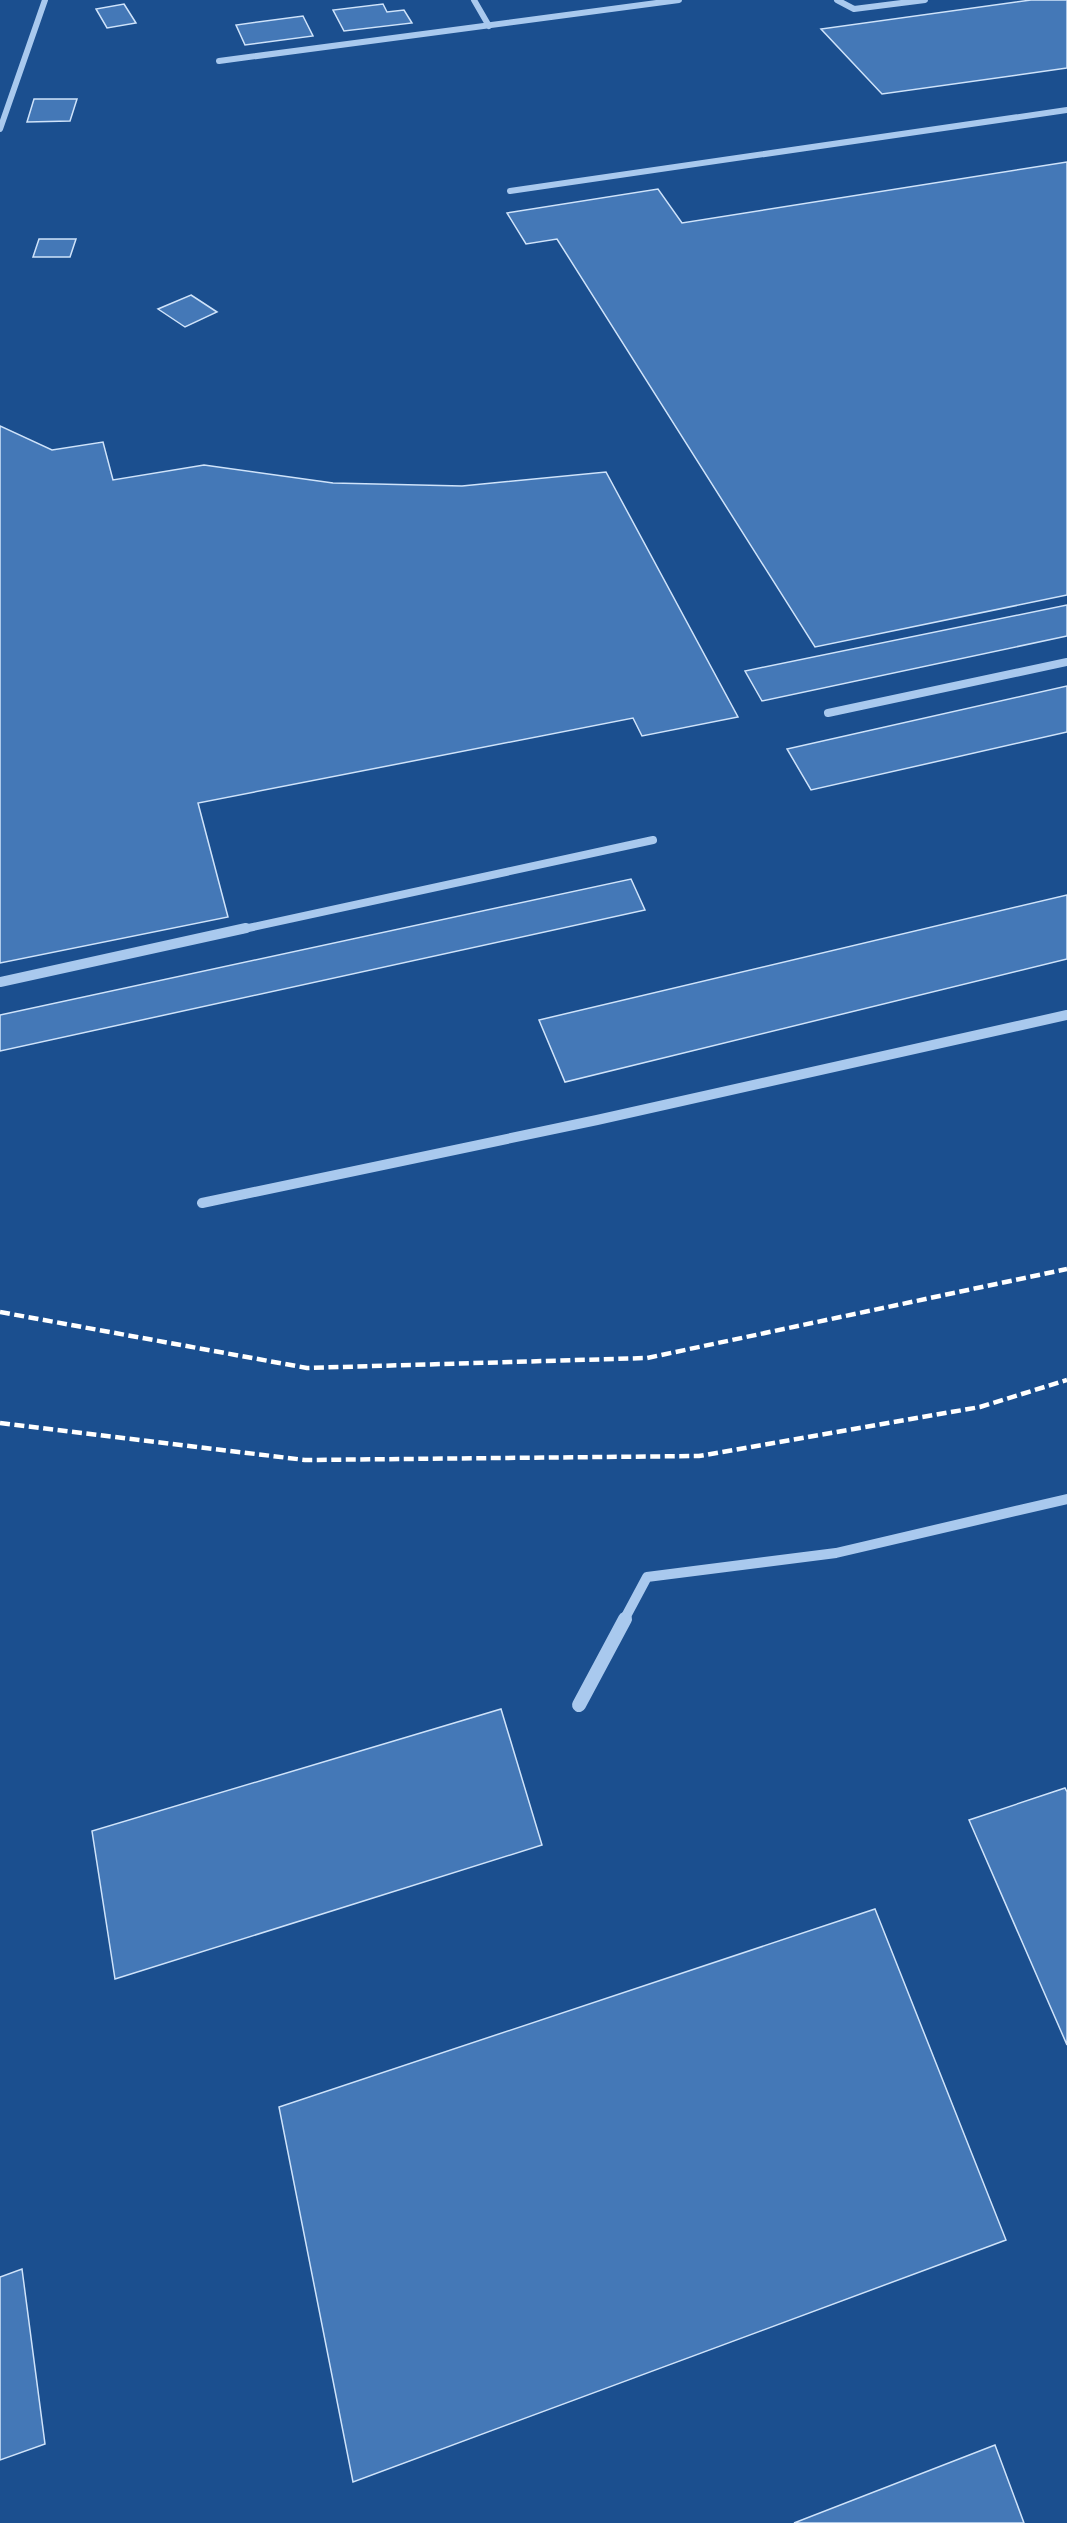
<svg xmlns="http://www.w3.org/2000/svg" width="1067" height="2523" viewBox="0 0 1067 2523" font-family="'IBM Plex Sans',sans-serif">
<style>
.building{fill:#4478b7;stroke:#cfe3fa;stroke-width:1.5}
.lines{fill:none;stroke-linecap:round;stroke-linejoin:round}
.minor-far3{stroke:#a9c9ee;stroke-width:6}
.minor-far2{stroke:#a9c9ee;stroke-width:8}
.minor-far1{stroke:#a9c9ee;stroke-width:10}
.minor{stroke:#a9c9ee;stroke-width:14}
.rail{stroke:#fff;stroke-width:4.5;stroke-dasharray:10 4.5;stroke-linecap:butt}
</style>
<rect width="100%" height="100%" fill="#1b4f8f"/>
<!-- building -->
<g class="building">
<polygon points="1031,0 1067,0 1067,68 882,94 821,29"/>
<polygon points="124,4 136,23 107,28 96,9"/>
<polygon points="383,4 387,12 404,10 412,23 344,31 333,10"/>
<polygon points="303,16 313,36 245,45 236,25"/>
<polygon points="34,99 77,99 70,121 27,122"/>
<polygon points="1067,162 1067,595 815,647 557,239 526,244 507,213 658,189 682,223"/>
<polygon points="39,239 76,239 70,257 33,257"/>
<polygon points="191,295 217,312 185,327 158,309"/>
<polygon points="0,426 52,450 103,442 113,480 204,465 333,483 462,486 606,472 738,717 642,736 633,718 198,803 228,917 0,963"/>
<polygon points="1067,605 1067,636 762,701 745,671"/>
<polygon points="1067,686 1067,732 811,790 787,749"/>
<polygon points="631,879 645,910 0,1051 0,1015"/>
<polygon points="1067,895 1067,959 565,1082 539,1020"/>
<polygon points="501,1709 542,1845 115,1979 92,1831"/>
<polygon points="1065,1788 1067,1792 1067,2045 969,1820"/>
<polygon points="875,1909 1006,2240 353,2482 279,2107"/>
<polygon points="22,2269 45,2444 0,2460 0,2277"/>
<polygon points="995,2445 1024,2523 794,2523"/>
</g>
<g class="lines">
<!-- minor-far3 -->
<g class="minor-far3">
<polyline points="474,0 489,26"/>
<polyline points="837,0 854,9 925,0"/>
<polyline points="219,61 679,0"/>
<polyline points="0,129 45,0"/>
<polyline points="510,191 1067,110"/>
</g>
<!-- minor-far2 -->
<g class="minor-far2">
<polyline points="828,713 1067,662"/>
<polyline points="239,930 653,840"/>
</g>
<!-- minor-far1 -->
<g class="minor-far1">
<polyline points="0,982 246,928"/>
<polyline points="202,1203 597,1120 1067,1015"/>
<polyline points="624,1620 647,1577 836,1553 1067,1499"/>
</g>
<!-- minor -->
<polyline class="minor" points="579,1705 625,1619"/>
<!-- rail -->
<g class="rail">
<polyline points="0,1312 307,1368 647,1358 1067,1269"/>
<polyline points="0,1423 305,1460 699,1456 980,1407 1067,1380"/>
</g>
</g>
</svg>
